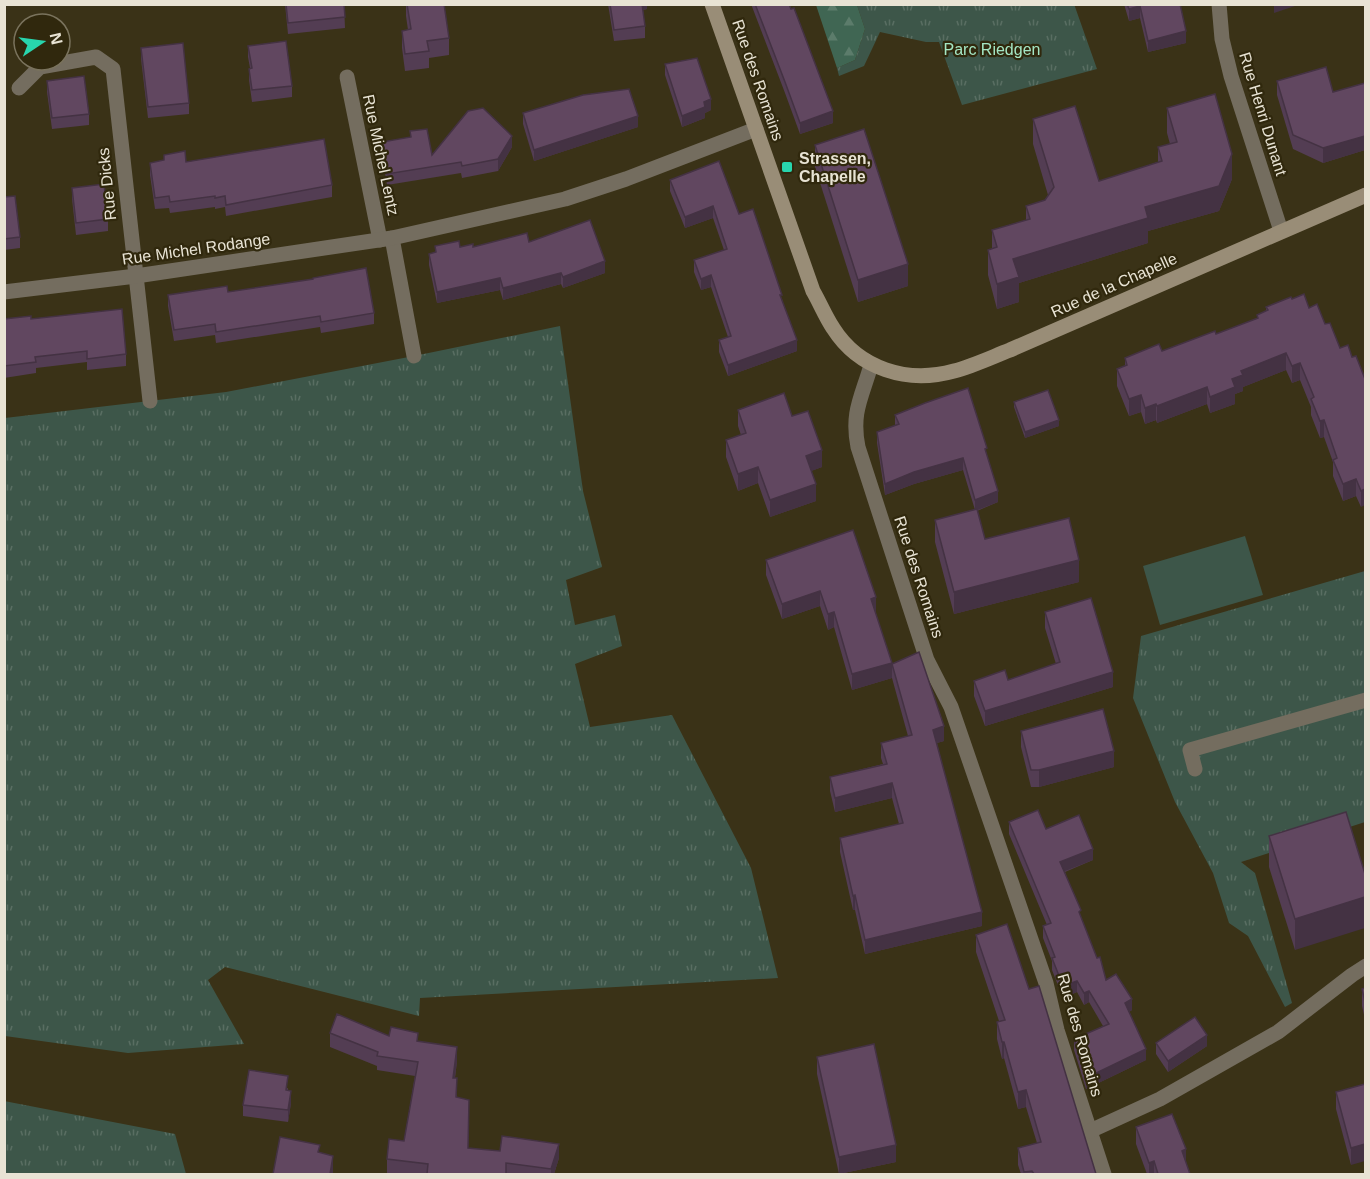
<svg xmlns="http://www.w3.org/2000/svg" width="1370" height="1179" viewBox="0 0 1370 1179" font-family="Helvetica,sans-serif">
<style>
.grass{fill:url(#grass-tufts)}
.forest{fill:url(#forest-firs)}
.garden{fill:#3d5649}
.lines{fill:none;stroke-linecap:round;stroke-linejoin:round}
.minor{stroke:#746d5f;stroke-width:15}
.secondary{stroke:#998d77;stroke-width:15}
.wall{fill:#533d53}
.shaded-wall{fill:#443243}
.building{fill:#614760;stroke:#443243;stroke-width:1.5}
.poi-dot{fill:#28d5ad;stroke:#30280d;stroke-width:2}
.labels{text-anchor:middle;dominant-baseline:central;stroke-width:4.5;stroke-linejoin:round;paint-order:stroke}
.park-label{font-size:16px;fill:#a4e6c4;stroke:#30280d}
.street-label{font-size:16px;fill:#e8e3d4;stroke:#30280d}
.poi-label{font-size:16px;font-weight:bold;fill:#e8e3d4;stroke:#30280d;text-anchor:start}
</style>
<defs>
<pattern id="grass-tufts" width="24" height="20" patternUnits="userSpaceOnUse" patternTransform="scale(1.5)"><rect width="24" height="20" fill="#3d5649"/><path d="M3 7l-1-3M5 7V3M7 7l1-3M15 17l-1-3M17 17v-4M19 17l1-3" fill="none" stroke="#596e62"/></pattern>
<pattern id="forest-firs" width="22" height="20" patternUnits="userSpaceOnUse" patternTransform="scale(1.5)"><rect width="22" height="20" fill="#406653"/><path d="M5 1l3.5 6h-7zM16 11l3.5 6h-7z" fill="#5c7c6b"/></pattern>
</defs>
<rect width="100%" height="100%" fill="#3a3217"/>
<!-- grass -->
<g class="grass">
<polygon points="1074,4 1097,69 962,105 939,42 926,42 880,32 864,66 839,76 837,68 855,60 865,29 857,5"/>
<polygon points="560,326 583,491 602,567 566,580 575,625 615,615 622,646 575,664 590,727 672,715 751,868 778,978 420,998 419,1016 225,967 208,980 244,1044 128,1053 5,1036 5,418 226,392 414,356"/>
<polygon points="1365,571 1365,822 1241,862 1255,873 1292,1003 1285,1007 1248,936 1229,923 1213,873 1175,802 1133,698 1141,636"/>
<polygon points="4,1101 175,1134 186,1174 5,1174"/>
</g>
<!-- forest -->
<polygon class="forest" points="816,5 857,5 865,29 855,60 837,68"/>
<!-- garden -->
<polygon class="garden" points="1245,536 1263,595 1160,625 1143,566"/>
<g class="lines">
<!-- minor -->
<g class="minor">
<polyline points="1219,4 1222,39 1231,76 1281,231"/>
<polyline points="347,77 380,240"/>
<polyline points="19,88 40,67 96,57 113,69 150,401"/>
<polyline points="392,238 414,356"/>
<polyline points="4,292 136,276 392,238 565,199 626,179 756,129"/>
<path d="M871,365C862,397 851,412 858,447L927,660L951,707L1046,983L1057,1030L1104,1174"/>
<polyline points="1195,769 1190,750 1366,700"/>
<polyline points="1090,1131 1160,1099 1278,1032 1352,975 1366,966"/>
</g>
<!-- secondary -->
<path class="secondary" d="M712,4L813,291C820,303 825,316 833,328C859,369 907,384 954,371C973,366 992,357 1010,350L1366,195"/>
</g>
<!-- wall -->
<g class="wall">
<polygon points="285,4 344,4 345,28 288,34"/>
<polygon points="406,4 444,4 449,38 449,55 429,58 429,68 405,71 402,48 402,31 408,30 406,16"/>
<polygon points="608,4 647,4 647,9 643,10 645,26 645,38 614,41"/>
<polygon points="751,4 789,4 833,123 800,134 785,93"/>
<polygon points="1124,4 1180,4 1186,43 1148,52 1140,18 1129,21"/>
<polygon points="248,46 292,86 292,97 252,102 249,80 249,69 250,68 248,57"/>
<polygon points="141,48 189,103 189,114 148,118 141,59"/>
<polygon points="665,64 711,110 705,113 705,118 682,127 665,75"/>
<polygon points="47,81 89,114 89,125 52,129 47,92"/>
<polygon points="1277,81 1333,92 1365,83 1365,150 1323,163 1293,149 1277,95"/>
<polygon points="1167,108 1232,179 1219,211 1148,231 1148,243 1019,283 1019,302 997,309 988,275 988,250 992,249 992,230 1026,220 1026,206 1045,200 1048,195 1033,144 1033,119 1099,181 1158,162 1158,147 1170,144 1167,133"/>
<polygon points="523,113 638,127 534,161 523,124"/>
<polygon points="410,131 432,155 512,147 498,171 462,178 461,173 387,185 382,154 382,142 410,138"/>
<polygon points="815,145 908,286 858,302 815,167"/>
<polygon points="164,155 186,162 332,185 332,197 226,216 225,207 215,209 215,207 170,213 169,208 155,209 150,175 150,163 164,161"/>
<polygon points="670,180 739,214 782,299 797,351 728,376 719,352 719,340 728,337 711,287 701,290 694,272 694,260 724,250 713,218 685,228 670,191"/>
<polygon points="72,188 108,219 108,231 76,235 72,199"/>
<polygon points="4,197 20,237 20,248 4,250"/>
<polygon points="529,242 605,273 563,288 561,284 503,300 500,290 437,303 429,265 429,254 435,253 435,246 473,247"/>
<polygon points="228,292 374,313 374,324 321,333 320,327 216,343 215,335 174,341 168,306 168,295"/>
<polygon points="1292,299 1309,308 1325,324 1340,348 1352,357 1365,379 1361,507 1356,496 1343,501 1333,476 1333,462 1324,437 1320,438 1311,415 1311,407 1300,380 1292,383 1286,370 1243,387 1243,391 1235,394 1235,404 1210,413 1207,404 1157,423 1156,420 1145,424 1141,412 1129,416 1117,386 1117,369 1125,366 1125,358 1162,351 1216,334 1257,319 1257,315 1266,311 1266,307"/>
<polygon points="4,319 31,319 126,354 126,366 87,370 87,362 36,368 36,373 4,378"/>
<polygon points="1014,402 1059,426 1025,438 1014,407"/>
<polygon points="738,410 792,416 822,467 811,471 816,501 770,517 758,483 738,491 726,457 726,440 741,435 738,426"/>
<polygon points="895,415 987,455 998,502 977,511 985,539 1079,582 954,614 935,542 935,520 975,510 963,470 914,484 885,495 877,443 877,432 895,426"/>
<polygon points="766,560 876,613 875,613 892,664 944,741 937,743 982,926 865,954 855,910 853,910 840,852 840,838 899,824 892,798 835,812 830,791 830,777 883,764 881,758 881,743 908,736 892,678 852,690 834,627 828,630 820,606 782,619 766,575"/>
<polygon points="1045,612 1113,687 985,726 974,696 974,681 1008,680 1056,664 1045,628"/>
<polygon points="1021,731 1114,767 1039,787 1031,787 1021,747"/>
<polygon points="1009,822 1046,829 1093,860 1065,872 1081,919 1106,980 1132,1010 1129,1012 1146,1060 1086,1089 1074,1050 1074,1039 1103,1026 1089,1002 1084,1005 1077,992 1063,998 1052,970 1052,961 1043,938 1043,926 1047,925 1009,834"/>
<polygon points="1269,836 1365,874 1295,950 1269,867"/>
<polygon points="976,935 1029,989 1096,1174 1021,1174 1018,1165 1018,1148 1037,1143 1026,1107 1018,1109 1004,1058 1002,1059 997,1039 997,1022 999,1021 976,952"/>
<polygon points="1365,988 1365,1019 1362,1006 1362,989"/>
<polygon points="330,1033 389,1036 418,1041 457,1061 455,1078 457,1098 469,1114 468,1148 559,1158 554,1174 398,1174 387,1173 387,1159 404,1141 415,1076 377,1070 377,1066 330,1047"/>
<polygon points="1156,1043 1207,1046 1168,1072 1156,1054"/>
<polygon points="817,1057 896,1162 839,1174 817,1074"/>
<polygon points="1365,1084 1351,1165 1336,1109 1336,1092"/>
<polygon points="288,1088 288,1090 291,1103 288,1122 243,1116 243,1105"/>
<polygon points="1136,1127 1186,1162 1190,1174 1147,1174 1136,1144"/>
</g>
<!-- shaded-wall -->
<g class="shaded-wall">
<polygon points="642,4 647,4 647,9 642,10"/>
<polygon points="1274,4 1301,4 1274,13"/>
<polygon points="1140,6 1140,18 1129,21 1129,9"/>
<polygon points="1186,31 1186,43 1148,52 1148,41"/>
<polygon points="711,99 711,110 705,113 705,118 682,127 682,116 704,102"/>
<polygon points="833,111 833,123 800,134 800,123"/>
<polygon points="638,116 638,127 534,161 534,150"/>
<polygon points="512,136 512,147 498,171 498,159"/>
<polygon points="1365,136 1365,150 1323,163 1323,148"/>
<polygon points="1232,154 1232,179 1219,211 1148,231 1148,243 1019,283 1019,302 997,309 997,284 1013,259 1145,207"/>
<polygon points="713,206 713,218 685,228 685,217"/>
<polygon points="605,261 605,273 563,288 563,277"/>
<polygon points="908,264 908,286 858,302 858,280"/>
<polygon points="561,273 561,284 503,300 503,288"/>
<polygon points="711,275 711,287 701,290 701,279"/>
<polygon points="500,278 500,290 437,303 437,292"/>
<polygon points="797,340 797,351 728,376 728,365"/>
<polygon points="1286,353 1286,370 1243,387 1243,391 1235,394 1235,404 1210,413 1210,397 1241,371"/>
<polygon points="1300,363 1300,380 1292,383 1292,366"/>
<polygon points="1207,387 1207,404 1157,423 1157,406"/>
<polygon points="1141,395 1141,412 1129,416 1129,399"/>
<polygon points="1156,404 1156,420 1145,424 1145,408"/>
<polygon points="1059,420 1059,426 1025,438 1025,432"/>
<polygon points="1324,420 1324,437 1320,438 1320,421"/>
<polygon points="822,450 822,467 806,473 806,456"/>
<polygon points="963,458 963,470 914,484 885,495 885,484 914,472"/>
<polygon points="758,467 758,483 738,491 738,474"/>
<polygon points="1356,479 1356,496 1343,501 1343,484"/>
<polygon points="816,484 816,501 770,517 770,500"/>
<polygon points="1365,489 1365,505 1361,507 1361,491"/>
<polygon points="998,491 998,502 975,511 975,500"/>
<polygon points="1079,560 1079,582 954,614 954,592"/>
<polygon points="820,591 820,606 782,619 782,604"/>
<polygon points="876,597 876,613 871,615 871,599"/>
<polygon points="834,612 834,627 828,630 828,614"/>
<polygon points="892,663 892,678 852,690 852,674"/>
<polygon points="1113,672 1113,687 985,726 985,711"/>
<polygon points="944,726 944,741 933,744 933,730"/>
<polygon points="1114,751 1114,767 1039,787 1039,770"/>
<polygon points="892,783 892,798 835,812 835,798"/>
<polygon points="1093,849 1093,860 1060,873 1060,862"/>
<polygon points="855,895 855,910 853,910 853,896"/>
<polygon points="1365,897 1365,928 1295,950 1295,919"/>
<polygon points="982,912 982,926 865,954 865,940"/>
<polygon points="1077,981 1077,992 1063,998 1063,986"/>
<polygon points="1089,991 1089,1002 1084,1005 1084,993"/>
<polygon points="1132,999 1132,1010 1125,1014 1125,1003"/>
<polygon points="1207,1035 1207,1046 1168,1072 1168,1061"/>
<polygon points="1002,1042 1004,1042 1004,1058 1002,1059"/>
<polygon points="457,1047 457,1061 453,1092 453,1078"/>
<polygon points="1146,1049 1146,1060 1086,1089 1086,1078"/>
<polygon points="1026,1090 1026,1107 1018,1109 1018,1092"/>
<polygon points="291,1091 291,1103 288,1122 288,1110"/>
<polygon points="559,1144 559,1158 554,1174 551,1174 551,1169"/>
<polygon points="1365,1144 1365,1161 1351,1165 1351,1148"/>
<polygon points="896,1145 896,1162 839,1174 839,1157"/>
<polygon points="1186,1149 1186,1166 1182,1151"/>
<polygon points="333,1156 333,1174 330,1174"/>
<polygon points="1154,1161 1154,1174 1149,1174 1149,1163"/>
</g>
<!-- building -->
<g class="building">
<polygon points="286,4 344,4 345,17 288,23"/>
<polygon points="407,4 444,4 449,38 427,41 429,51 405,54 402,31 411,29"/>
<polygon points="610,4 642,4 645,26 614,30"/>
<polygon points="755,4 789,4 791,9 794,8 833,111 800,123 785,82"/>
<polygon points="1127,4 1180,4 1186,31 1148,41 1140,6 1129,9"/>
<polygon points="286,41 292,86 252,90 249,69 252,68 248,46"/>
<polygon points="183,43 189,103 148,107 141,48"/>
<polygon points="697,58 711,99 704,102 705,107 682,116 665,64"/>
<polygon points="1326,67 1333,92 1365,83 1365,136 1323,148 1293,135 1277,81"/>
<polygon points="84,76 89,114 52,118 47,81"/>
<polygon points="629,89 638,116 534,150 523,113 583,95"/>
<polygon points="1215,94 1232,154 1219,186 1145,207 1148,218 1013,259 1019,277 997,284 988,250 997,247 992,230 1030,219 1026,206 1045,200 1054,187 1033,119 1075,106 1099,181 1162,161 1158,147 1177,142 1167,108"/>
<polygon points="483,108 512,136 498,159 462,166 461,162 387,174 382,142 411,137 410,131 427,129 432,155 468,111"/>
<polygon points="864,129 908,264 858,280 815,145"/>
<polygon points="324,139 332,185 226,205 225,196 215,198 215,196 170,202 169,196 155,198 150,163 164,160 164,155 185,151 186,162"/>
<polygon points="719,161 739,214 753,209 782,295 780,295 797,340 728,365 719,340 731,336 711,275 701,279 694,260 727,249 713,206 685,217 670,180"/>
<polygon points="104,184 108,219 76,223 72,188"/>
<polygon points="15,196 20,237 4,239 4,197"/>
<polygon points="590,220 605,261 563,277 561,273 503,288 500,278 437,292 429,254 436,252 435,246 459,241 460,247 473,244 473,247 527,233 529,242"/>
<polygon points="366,268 374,313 321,322 320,316 216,332 215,324 174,330 168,295 227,286 228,292 313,279 313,278"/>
<polygon points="1304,294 1309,308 1317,304 1325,324 1330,323 1340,348 1348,345 1352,357 1356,356 1365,379 1365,489 1361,491 1356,479 1343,484 1333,460 1337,458 1324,420 1320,421 1311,399 1314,397 1300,363 1292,366 1286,353 1241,371 1243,375 1232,379 1235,387 1210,397 1207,387 1157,406 1156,404 1145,408 1141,395 1129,399 1117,369 1127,365 1125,358 1159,344 1162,351 1215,331 1216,334 1258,318 1257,315 1268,310 1266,307 1291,297 1292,299"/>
<polygon points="122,309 126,354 87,359 87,351 35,357 36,362 4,366 4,319 31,316 31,319"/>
<polygon points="968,388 987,448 985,449 998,491 975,500 963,458 914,472 885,484 877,432 899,424 895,415 925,403"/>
<polygon points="1048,390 1059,420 1025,432 1014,402"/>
<polygon points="784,393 792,416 808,411 822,450 806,456 816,484 770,500 758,467 738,474 726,440 746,433 738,410"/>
<polygon points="977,509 985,539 1069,518 1079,560 954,592 935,520"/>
<polygon points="853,530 876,597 871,599 892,663 852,674 834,612 828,614 820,591 782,604 766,560"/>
<polygon points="1091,598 1113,672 985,711 974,681 1005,670 1008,680 1060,662 1045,612"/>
<polygon points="919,652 944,726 933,730 982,912 865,940 855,895 853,896 840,838 903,823 892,783 835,798 830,777 887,764 881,743 912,735 892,664"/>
<polygon points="1103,709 1114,751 1039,770 1031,770 1021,731"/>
<polygon points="1038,810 1046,829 1079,815 1093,849 1060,862 1081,910 1079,912 1097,958 1100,957 1106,980 1116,974 1132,999 1125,1003 1146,1049 1086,1078 1074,1039 1109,1024 1089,991 1084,993 1077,981 1063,986 1052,958 1055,957 1043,926 1051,923 1009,822"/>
<polygon points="1346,812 1365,874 1365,897 1295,919 1269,836"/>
<polygon points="1007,924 1029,989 1039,986 1096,1174 1034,1174 1032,1171 1024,1172 1018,1148 1041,1142 1026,1090 1018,1092 1004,1042 1002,1042 997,1022 1005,1020 976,935"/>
<polygon points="1365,988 1365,1002 1362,989"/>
<polygon points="337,1014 389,1036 391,1027 418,1033 417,1041 457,1047 453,1078 457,1078 456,1097 469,1100 468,1148 500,1151 502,1136 559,1144 551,1169 506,1163 506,1174 427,1174 428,1164 387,1159 389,1139 404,1141 418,1062 377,1056 378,1052 330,1033"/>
<polygon points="1195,1017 1207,1035 1168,1061 1156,1043"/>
<polygon points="874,1044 896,1145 839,1157 817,1057"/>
<polygon points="249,1070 288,1076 286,1090 291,1091 288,1110 243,1105"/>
<polygon points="1365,1084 1365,1144 1351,1148 1336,1092"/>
<polygon points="1172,1114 1186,1149 1182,1151 1190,1174 1158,1174 1154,1161 1149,1163 1136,1127"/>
<polygon points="280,1137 320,1145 318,1152 333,1156 330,1174 273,1174"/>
</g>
<!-- markers -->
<rect class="poi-dot" x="781" y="161" width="12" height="12" rx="3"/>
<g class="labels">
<!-- park labels -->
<g class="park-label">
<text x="992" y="49">Parc Riedgen</text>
</g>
<!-- street labels -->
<g class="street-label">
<text transform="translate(758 80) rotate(71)">Rue des Romains</text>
<text transform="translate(1263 114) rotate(73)">Rue Henri Dunant</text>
<text transform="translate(381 155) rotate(78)">Rue Michel Lentz</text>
<text transform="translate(107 184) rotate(-96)">Rue Dicks</text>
<text transform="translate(196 249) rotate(-8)">Rue Michel Rodange</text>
<text transform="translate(1114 285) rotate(-24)">Rue de la Chapelle</text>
<text transform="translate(919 577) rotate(72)">Rue des Romains</text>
<text transform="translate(1080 1035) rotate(74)">Rue des Romains</text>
</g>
<!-- poi labels -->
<g class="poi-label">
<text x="799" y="158">Strassen,<tspan x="799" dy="18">Chapelle</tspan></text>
</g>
</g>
<!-- border -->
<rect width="1370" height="1179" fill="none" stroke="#e8e3d4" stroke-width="12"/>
<!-- north arrow -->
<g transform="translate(42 42) rotate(77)"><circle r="28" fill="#30280d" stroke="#7a735d" stroke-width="1.5"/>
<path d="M0-4.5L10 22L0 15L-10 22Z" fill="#28d5ad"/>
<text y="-9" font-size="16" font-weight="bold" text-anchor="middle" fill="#e8e3d4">N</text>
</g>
</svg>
